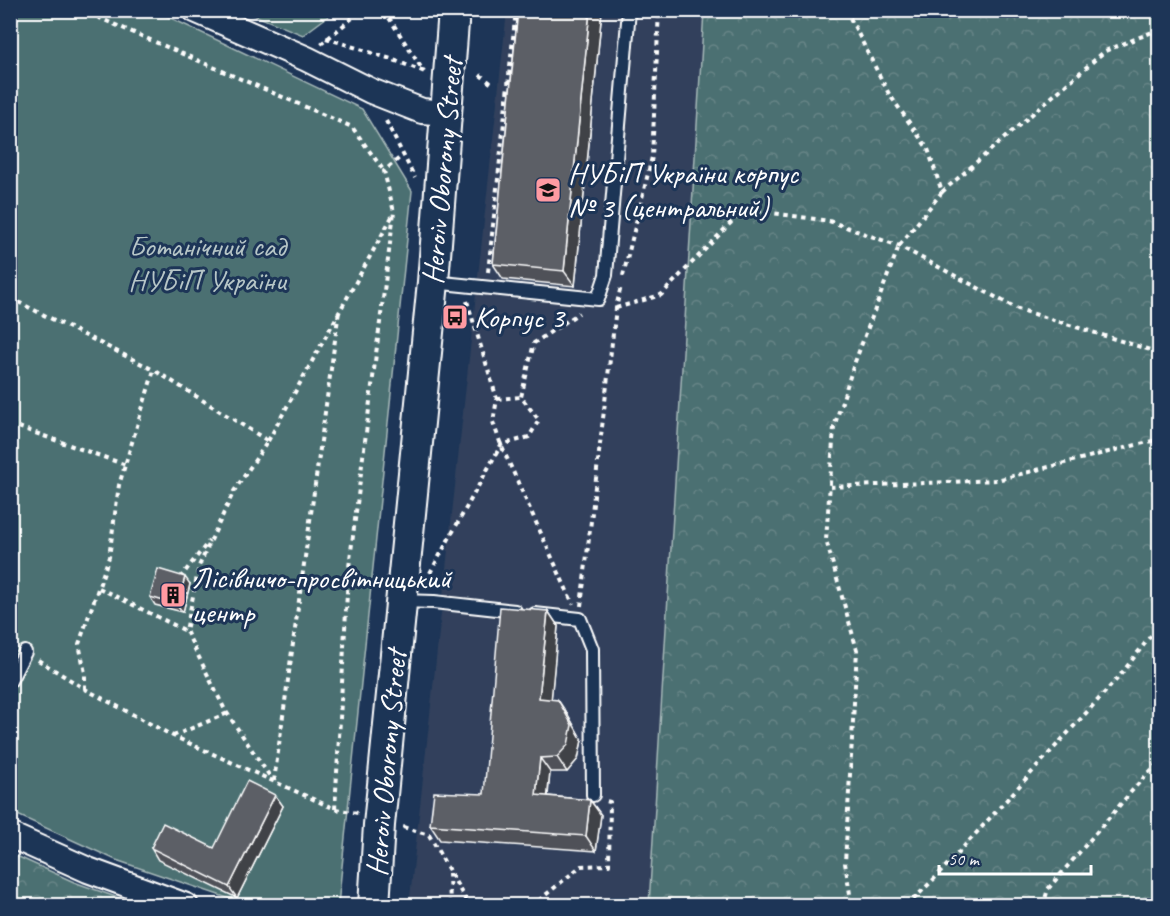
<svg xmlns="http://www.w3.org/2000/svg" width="1170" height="916" viewBox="0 0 1170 916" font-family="Caveat,sans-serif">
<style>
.built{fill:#30415c}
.forest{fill:url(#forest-crowns);stroke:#a6b8b8;stroke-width:1.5}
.garden{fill:#4c7072;stroke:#a6b8b8;stroke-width:1.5}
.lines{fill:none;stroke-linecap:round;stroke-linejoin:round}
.service-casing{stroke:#fff;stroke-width:16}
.minor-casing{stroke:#fff;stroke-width:28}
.tertiary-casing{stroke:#fff;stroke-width:34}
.path{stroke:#fff;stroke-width:4;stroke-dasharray:4.5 4.5;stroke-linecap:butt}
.service{stroke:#1d3557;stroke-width:12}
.minor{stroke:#1d3557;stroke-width:24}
.tertiary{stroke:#1d3557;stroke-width:30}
.wall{fill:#4f5158;stroke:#fff;stroke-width:1.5}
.shaded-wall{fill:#404247;stroke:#fff;stroke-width:1.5}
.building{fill:#5c5e66;stroke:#fff;stroke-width:1.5}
.labels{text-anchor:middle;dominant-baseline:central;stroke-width:6;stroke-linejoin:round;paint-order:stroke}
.street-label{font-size:30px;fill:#fff;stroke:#1d3557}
.poi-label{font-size:30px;fill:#fff;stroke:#1d3557;text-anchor:start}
.park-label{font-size:30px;fill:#b7c6c7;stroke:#1d3557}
</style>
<defs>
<pattern id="forest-crowns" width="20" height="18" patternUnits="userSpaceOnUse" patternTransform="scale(1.5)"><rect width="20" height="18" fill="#4c7072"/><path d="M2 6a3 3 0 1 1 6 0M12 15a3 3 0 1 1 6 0" fill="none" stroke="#678587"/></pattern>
</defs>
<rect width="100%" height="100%" fill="#1d3557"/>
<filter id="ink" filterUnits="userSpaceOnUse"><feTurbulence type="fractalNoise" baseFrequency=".0167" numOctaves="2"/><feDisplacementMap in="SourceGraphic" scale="12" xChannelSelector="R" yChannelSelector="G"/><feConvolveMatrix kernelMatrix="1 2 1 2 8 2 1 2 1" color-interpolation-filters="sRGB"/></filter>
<g filter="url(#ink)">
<!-- built -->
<polygon class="built" points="507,11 704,11 649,905 409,906"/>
<!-- forest -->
<g class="forest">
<polygon points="704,11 1159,11 1159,905 649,905"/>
<polygon points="10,853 74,882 138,905 11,905"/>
</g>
<!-- garden -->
<g class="garden">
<polygon points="11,11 156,11 362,109 412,191 338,905 248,905 116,860 11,812"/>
<polygon points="244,11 335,11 303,35"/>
</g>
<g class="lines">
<defs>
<g id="service">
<polyline points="433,282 598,299 606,275 629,10"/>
<polyline points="401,601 434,602 515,611"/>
<polyline points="535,614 580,619 592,649 593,795"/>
<polyline points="10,681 25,652"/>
</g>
<g id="minor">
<polyline points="195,10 307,59 371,91 422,111 446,113"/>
<polyline points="10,835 88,870 186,906"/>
</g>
<polyline id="tertiary" points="374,906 379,825 433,282 454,10"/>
</defs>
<!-- service casing -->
<use href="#service" class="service-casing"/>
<!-- minor casing -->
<use href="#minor" class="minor-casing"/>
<!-- tertiary casing -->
<use href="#tertiary" class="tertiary-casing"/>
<!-- path -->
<g class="path">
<polyline points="81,10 352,127 384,171"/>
<polyline points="384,10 424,72"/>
<polyline points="846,10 889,94 928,149 942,192 899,246 853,367 834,427 826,540 857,650 845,863 852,906"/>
<polyline points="326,38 391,59 425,72"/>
<polyline points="321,44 362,10"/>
<polyline points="480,75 492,84"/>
<polyline points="386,121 415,178"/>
<polyline points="942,192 1105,51 1160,29"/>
<polyline points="488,272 516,10"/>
<polyline points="623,276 652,157 659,10"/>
<polyline points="10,298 154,370"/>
<polyline points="467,301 497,399 493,422 501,445 573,604"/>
<polyline points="616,308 661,295 744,209 829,221 899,246 1018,309 1160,353"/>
<polyline points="497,399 521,397"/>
<polyline points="10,424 126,465"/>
<polyline points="268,441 394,213"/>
<polyline points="830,487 997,480 1160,439"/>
<polyline points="430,573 501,445 529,437 539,420 521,397 534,343 579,313"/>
<polyline points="180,578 209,541"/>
<polyline points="99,588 186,631"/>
<polyline points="581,606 616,308 621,286"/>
<polyline points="38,660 85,689 173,736 335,809 358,813"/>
<polyline points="85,689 85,673 79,644 109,557 119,485 154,370 268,441 234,491 199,566 186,631 225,710 273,781"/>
<polyline points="173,736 228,713"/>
<polyline points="274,781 339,311"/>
<polyline points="335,809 348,575 394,212 384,171 403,155"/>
<polyline points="403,827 429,835 469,906"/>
<polyline points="449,873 450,906"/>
<polyline points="532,906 581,866 609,865 610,802 606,801"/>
<polyline points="907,906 937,876 1118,678 1160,624"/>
<polyline points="1043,906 1048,889 1137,785 1160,761"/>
</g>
<!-- service -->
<use href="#service" class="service"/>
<!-- minor -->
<use href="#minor" class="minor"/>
<!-- tertiary -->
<use href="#tertiary" class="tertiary"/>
</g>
<!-- wall -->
<g class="wall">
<polygon points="518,10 602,10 575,286 503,279 493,264"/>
<polygon points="190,584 183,612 155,605 150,597"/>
<polygon points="548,611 558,626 551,700 568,715 582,740 578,759 567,772 550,772 548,796 590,800 601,815 596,851 440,840 430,825 484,794"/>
<polygon points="275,795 283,806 237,898 158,860 151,848 214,848"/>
</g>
<!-- shaded-wall -->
<g class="shaded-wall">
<polygon points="590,10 602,10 575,286 564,271"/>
<polygon points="185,577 190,584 183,612 177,605"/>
<polygon points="548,611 558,626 550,713 539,698"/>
<polygon points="558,700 568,715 582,740 578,759 567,772 557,757"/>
<polygon points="540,758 550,772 546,810 536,795"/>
<polygon points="275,795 283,806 237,898 229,887"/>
<polygon points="590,800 601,815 596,851 586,836"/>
</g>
<!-- building -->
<g class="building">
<polygon points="518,10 590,10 564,271 493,264"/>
<polygon points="158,569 185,577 177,605 150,597"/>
<polygon points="500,607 548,611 539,698 558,700 572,725 568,745 557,757 540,758 536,795 590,800 586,836 430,825 434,792 484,794"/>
<polygon points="247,781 275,795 229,887 151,848 163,823 214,848"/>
</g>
</g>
<!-- icons -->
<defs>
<symbol id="university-square" viewBox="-11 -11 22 22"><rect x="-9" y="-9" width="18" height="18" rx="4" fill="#ff9aa2" stroke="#1d3557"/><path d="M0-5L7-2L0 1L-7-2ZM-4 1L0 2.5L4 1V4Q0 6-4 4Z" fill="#111"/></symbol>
<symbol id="bus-square" viewBox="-11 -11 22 22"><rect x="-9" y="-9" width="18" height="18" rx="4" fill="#ff9aa2" stroke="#1d3557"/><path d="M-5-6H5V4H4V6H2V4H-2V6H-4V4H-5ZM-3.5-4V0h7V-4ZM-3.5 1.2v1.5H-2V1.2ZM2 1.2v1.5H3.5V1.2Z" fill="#111"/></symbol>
<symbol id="building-square" viewBox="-11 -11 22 22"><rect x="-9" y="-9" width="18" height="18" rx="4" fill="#ff9aa2" stroke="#1d3557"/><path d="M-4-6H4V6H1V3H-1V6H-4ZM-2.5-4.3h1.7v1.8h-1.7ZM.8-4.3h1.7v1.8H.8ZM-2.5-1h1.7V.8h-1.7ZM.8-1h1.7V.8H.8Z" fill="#111"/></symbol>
</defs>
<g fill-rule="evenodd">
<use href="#university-square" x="533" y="175" width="30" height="30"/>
<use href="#bus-square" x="440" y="302" width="30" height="30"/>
<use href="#building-square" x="158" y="580" width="30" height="30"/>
</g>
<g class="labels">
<!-- street labels -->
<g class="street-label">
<text transform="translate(442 171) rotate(-85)">Heroiv Oborony Street</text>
<text transform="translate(386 763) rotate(-85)">Heroiv Oborony Street</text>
</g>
<!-- poi labels -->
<g class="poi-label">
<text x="568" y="173">НУБіП України корпус<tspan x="568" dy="34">№ 3 (центральний)</tspan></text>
<text x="474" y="317">Корпус 3</text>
<text x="192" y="578">Лісівничо-просвітницький<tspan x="192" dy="34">центр</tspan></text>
</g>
<!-- park labels -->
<g class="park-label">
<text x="207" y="246">Ботанічний сад<tspan x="207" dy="34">НУБіП України</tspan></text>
</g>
</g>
<!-- margin -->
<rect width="1170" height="916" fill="none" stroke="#1d3557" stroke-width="36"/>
<rect x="18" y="18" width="1134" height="880" fill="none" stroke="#fff" stroke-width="2" filter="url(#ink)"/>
<!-- scale -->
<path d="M939 865v9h152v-9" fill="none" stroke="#ffffff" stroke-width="3"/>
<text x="948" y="865" font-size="18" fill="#ffffff" stroke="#1d3557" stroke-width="4.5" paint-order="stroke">50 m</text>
</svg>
